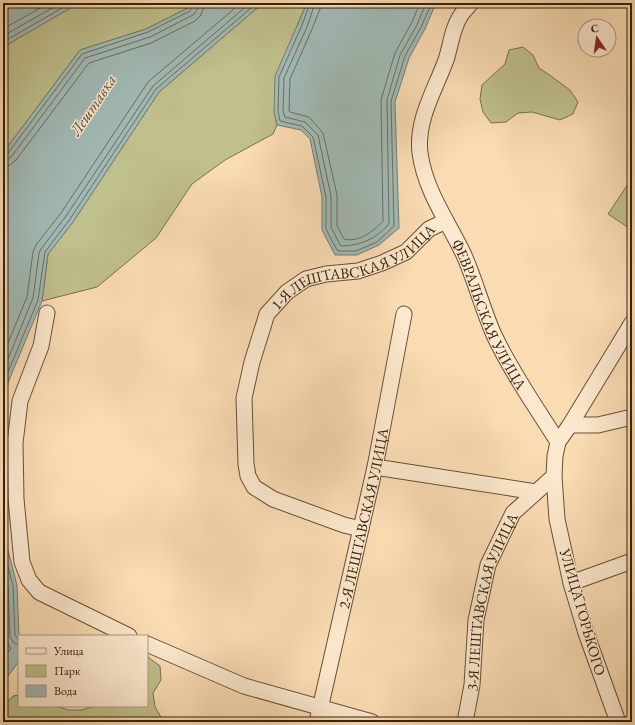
<svg xmlns="http://www.w3.org/2000/svg" width="635" height="725" viewBox="0 0 635 725" font-family="'EB Garamond',serif">
<style>
.green{fill:#bfc08c;stroke:#7a704c}
.water{fill:#a1bab5;stroke:#767d71}
.lines{fill:none;stroke-linecap:round;stroke-linejoin:round}
.shore{stroke:#6b6e60;stroke-width:1}
.minor-casing{stroke:#665035;stroke-width:17}
.minor{stroke:#fce8ce;stroke-width:15}
.labels{text-anchor:middle;dominant-baseline:central;stroke-width:3;stroke-linejoin:round;paint-order:stroke}
.street-label{font-size:15px;fill:#35210b;stroke:#fce8ce}
.water-label{font-size:16px;font-style:italic;fill:#554f3e;stroke:#fce8ce}
</style>
<rect width="100%" height="100%" fill="#fadcb3"/>
<filter id="stains"><feTurbulence type="fractalNoise" baseFrequency=".005" numOctaves="4"/><feColorMatrix values="0 0 0 0 .2 0 0 0 0 .09 0 0 0 0 .02 0 0 0 .5 -.17"/></filter>
<radialGradient id="worn" r=".72"><stop offset=".6" stop-color="#630" stop-opacity="0"/><stop offset="1" stop-color="#630" stop-opacity=".3"/></radialGradient>
<!-- green -->
<g class="green">
<polygon points="79,3 191,3 188,8 146,29 80,50 3,153 3,47"/>
<polygon points="263,3 307,3 298,23 274,112 277,125 273,134 225,160 192,184 156,238 97,287 42,301 48,254 73,222 159,92"/>
<polygon points="523,47 533,55 539,68 551,76 570,90 578,102 573,114 560,120 532,112 518,113 506,122 491,123 483,112 480,99 482,85 505,64 509,50"/>
<polygon points="632,178 632,230 608,214"/>
<polygon points="147,654 149,658 160,666 161,680 153,693 155,707 164,722 3,722 3,707 13,696 19,695 19,706 56,706 68,710 81,710 96,706 147,706"/>
</g>
<!-- water -->
<g class="water">
<polygon points="3,3 79,3 3,47"/>
<polygon points="191,3 263,3 159,92 73,222 48,254 42,301 7,385 3,424 3,153 80,50 146,29 188,8"/>
<polygon points="307,3 436,3 425,29 409,58 395,102 399,228 379,245 357,255 335,255 322,230 322,197 310,139 301,130 277,125 274,112 275,76"/>
<polygon points="3,497 5,539 17,585 19,636 19,661 3,683"/>
</g>
<g class="lines">
<!-- shore -->
<g class="shore">
<polyline points="310,3 302,25 279,77 278,111 280,121 302,126 313,137 326,197 326,229 337,250 339,251 356,251 377,242 394,226 391,101 405,56 421,27 432,3"/>
<path d="M315,3L307,27L284,78L283,111L285,117L305,122L318,135L331,196V227L340,245L342,246C363,245 375,239 389,224L387,100L400,55L417,25L426,3"/>
<path d="M321,3L320,9L312,29L290,79L289,111L290,112L309,117L323,133L337,195V226L344,239C358,243 374,231 383,221L381,100L395,53L412,22L420,3"/>
<polyline points="3,29 49,3"/>
<polyline points="3,36 61,3"/>
<polyline points="3,42 71,3"/>
<polyline points="3,155 8,153 82,54 148,32 190,11 194,3"/>
<polyline points="3,160 8,159 12,156 85,58 150,37 193,15 198,8 199,3"/>
<polyline points="3,166 10,165 16,160 89,63 151,43 195,21 201,15 205,3"/>
<polyline points="3,355 27,297 33,252 36,245 61,213 148,82 241,3"/>
<polyline points="3,371 33,298 39,253 41,249 66,216 153,86 250,3"/>
<polyline points="3,384 38,300 45,252 70,219 156,89 257,3"/>
<polyline points="3,548 13,586 15,635 19,640"/>
<polyline points="3,567 8,587 10,637 14,643 19,645"/>
<polyline points="3,604 5,638 11,649 3,657"/>
</g>
<defs>
<g id="minor">
<path id="s1" d="M471,3C468,7 464,10 461,15C452,28 451,45 446,60C435,90 416,120 420,153C425,190 447,220 463,253C475,279 482,308 494,335C512,373 536,407 558,442"/>
<polyline points="47,313 41,346 20,401 15,443 16,499 22,562 29,580 39,592 129,636"/>
<polyline points="570,425 598,425 632,417"/>
<polyline points="375,467 536,492"/>
<path id="s2" d="M361,529L344,525L273,499L254,487L248,476L246,464L244,398L252,362L267,314L287,292L306,279L326,274L358,271L382,263L406,252L429,229L446,221"/>
<polyline points="571,583 632,561"/>
<polyline points="147,644 244,686 372,722"/>
<path id="s3" d="M317,722L375,467L404,314"/>
<path id="s4" d="M465,722L472,685L476,620L488,565L513,513L554,476"/>
<polyline points="618,722 586,633 571,583 557,519 554,476 555,456 558,442 570,425 632,323"/>
</g>
</defs>
<!-- minor casing -->
<use href="#minor" class="minor-casing"/>
<!-- minor -->
<use href="#minor" class="minor"/>
</g>
<g class="labels">
<!-- street labels -->
<g class="street-label">
<text stroke="none"><textPath href="#s2" startOffset="395">1-Я ЛЕШТАВСКАЯ УЛИЦА</textPath></text>
<text stroke="none"><textPath href="#s1" startOffset="337">ФЕВРАЛЬСКАЯ УЛИЦА</textPath></text>
<text stroke="none"><textPath href="#s3" startOffset="209">2-Я ЛЕШТАВСКАЯ УЛИЦА</textPath></text>
<text stroke="none"><textPath href="#s4" startOffset="124">3-Я ЛЕШТАВСКАЯ УЛИЦА</textPath></text>
<text transform="translate(583 612) rotate(74)">УЛИЦА ГОРЬКОГО</text>
</g>
<!-- water labels -->
<g class="water-label">
<text transform="translate(93 105) rotate(-56)">Лештавка</text>
</g>
</g>
<!-- margin -->
<rect width="635" height="725" fill="none" stroke="#fadcb3" stroke-width="16"/>
<rect x="4" y="4" width="627" height="717" fill="none" stroke="#35210b" stroke-width="2"/>
<rect x="8" y="8" width="619" height="709" fill="none" stroke="#35210b"/>
<!-- legend -->
<rect x="18" y="635" width="130" height="72" fill="#fce8ce" stroke="#ac9880"/>
<rect x="26" y="648" width="20" height="6" fill="#fce8ce" stroke="#ac9880"/>
<text x="54" y="655" font-size="12" fill="#35210b">Улица</text>
<rect x="26" y="665" width="20" height="12" fill="#bfc08c" stroke="#ac9880"/>
<text x="54" y="675" font-size="12" fill="#35210b">Парк</text>
<rect x="26" y="685" width="20" height="12" fill="#a1bab5" stroke="#ac9880"/>
<text x="54" y="695" font-size="12" fill="#35210b">Вода</text>
<!-- north arrow -->
<g transform="translate(597 38) rotate(347)"><circle r="19" fill="#fce8ce" stroke="#ac9880"/>
<path d="M0-3L7 15L0 10L-7 15Z" fill="#8f2418"/>
<text y="-6" font-size="11" font-weight="bold" text-anchor="middle" fill="#35210b">С</text>
</g>
<rect width="100%" height="100%" filter="url(#stains)"/>
<rect width="100%" height="100%" fill="url(#worn)"/>
</svg>
